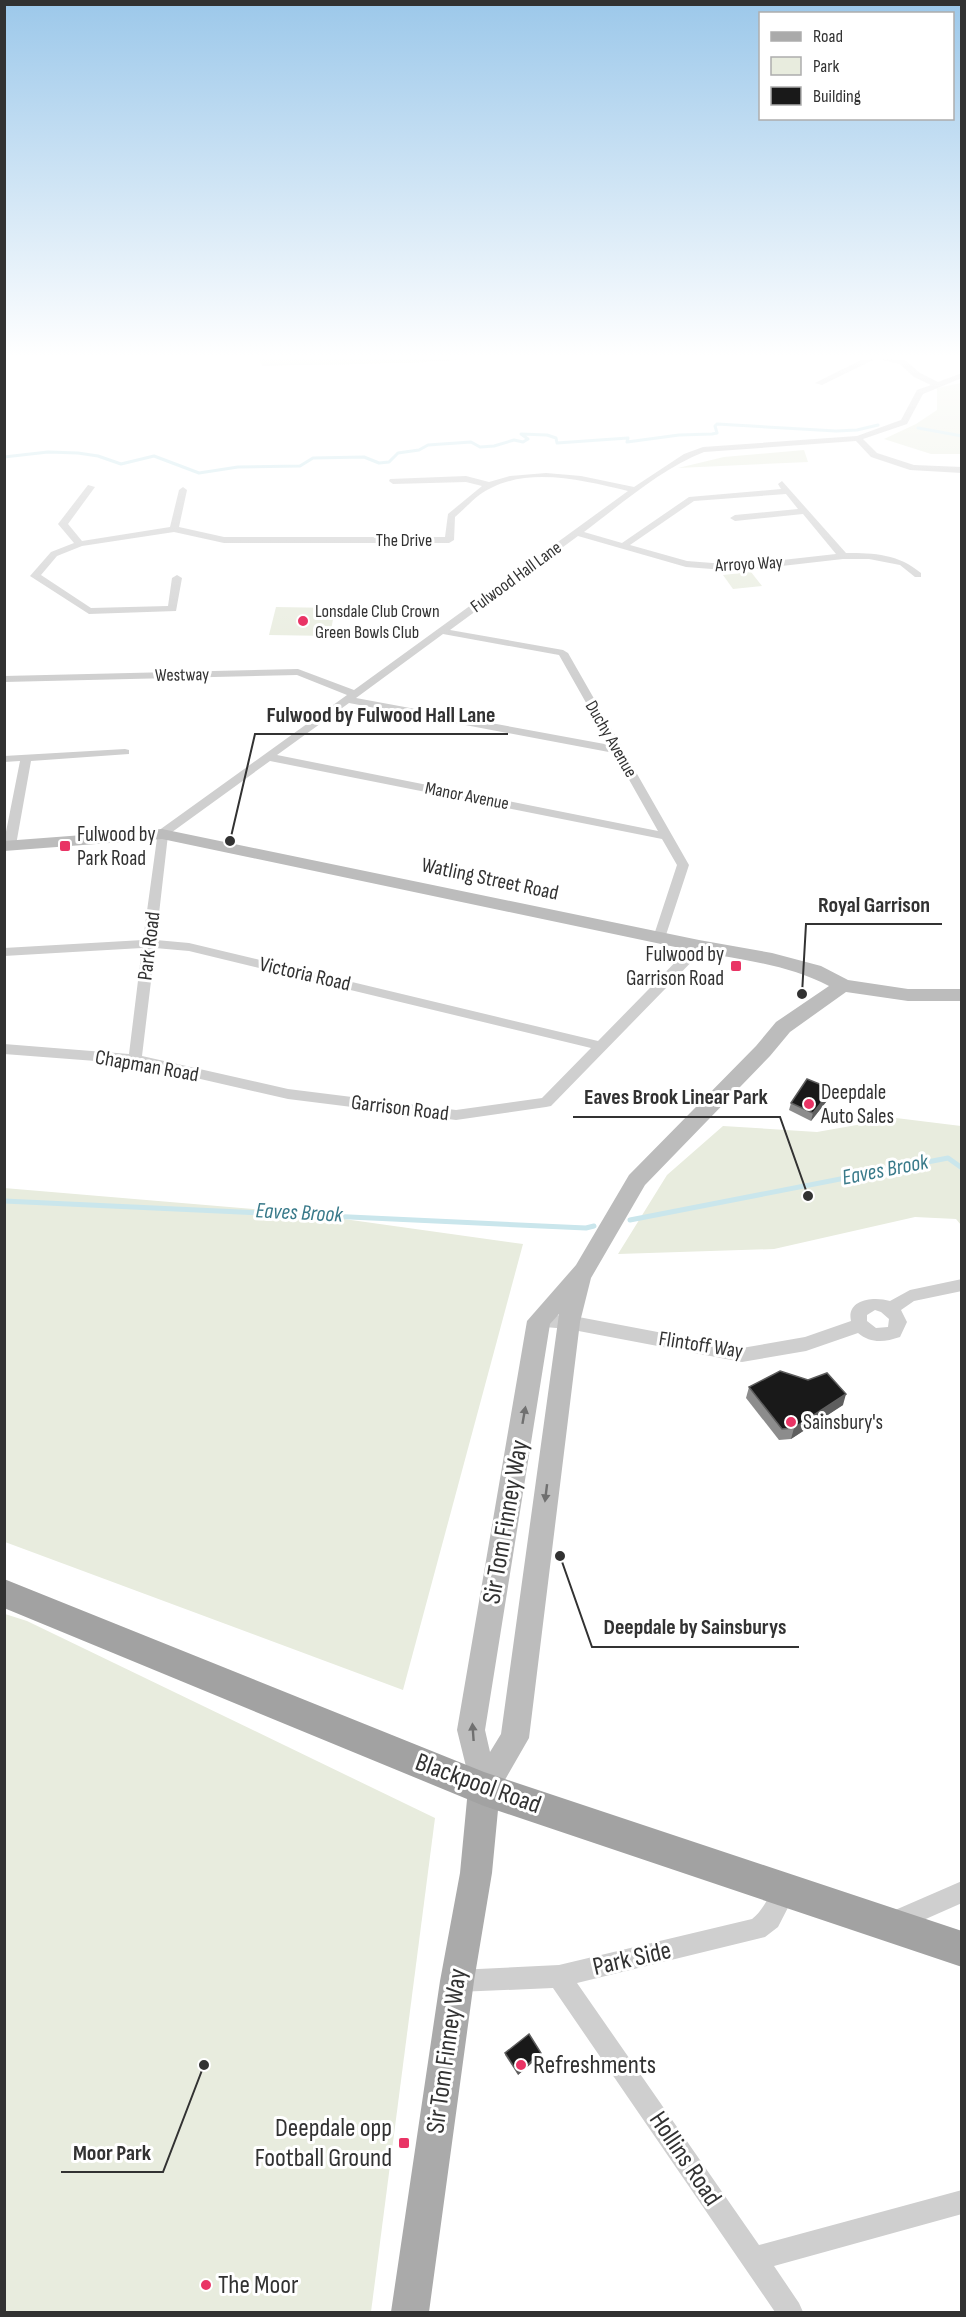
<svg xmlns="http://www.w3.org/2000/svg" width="966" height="2317" viewBox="0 0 966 2317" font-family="'Sofia Sans Condensed',sans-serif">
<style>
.green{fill:#e8ecde}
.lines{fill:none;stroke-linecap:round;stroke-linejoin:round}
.stream-far1{stroke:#cae6ec;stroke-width:3}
.stream{stroke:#cae6ec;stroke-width:5}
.minor{fill:#cfcfcf;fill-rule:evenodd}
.secondary{fill:#bcbcbc;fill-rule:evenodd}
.primary{fill:#aaa;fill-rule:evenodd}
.trunk{fill:#a2a2a2;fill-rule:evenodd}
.wall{fill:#8c8c8c}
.shaded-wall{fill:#5e5e5e}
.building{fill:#191919;stroke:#5e5e5e;stroke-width:1.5}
.oneway{fill:#707070}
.poi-dot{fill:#e93465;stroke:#fff;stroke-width:2}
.labels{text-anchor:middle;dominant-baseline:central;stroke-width:6;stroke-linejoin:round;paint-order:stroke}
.far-street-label{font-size:18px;fill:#323232;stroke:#fff}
.far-poi-label{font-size:18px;fill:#323232;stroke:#fff;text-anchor:start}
.poi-label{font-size:21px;fill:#323232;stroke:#fff;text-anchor:start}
.street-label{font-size:21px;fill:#323232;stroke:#fff}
.water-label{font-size:22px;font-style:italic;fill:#397a8a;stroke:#fff}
.near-street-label{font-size:26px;fill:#323232;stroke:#fff}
.near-poi-label{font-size:26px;fill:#323232;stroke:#fff;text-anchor:start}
.leader{fill:none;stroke:#323232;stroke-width:2}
.callout-dot{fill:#323232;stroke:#fff;stroke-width:2}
.callout-label{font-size:22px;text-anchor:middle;font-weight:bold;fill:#323232;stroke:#fff;stroke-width:6;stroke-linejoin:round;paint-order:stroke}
</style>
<rect width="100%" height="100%" fill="#fff"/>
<!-- green -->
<g class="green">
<polygon points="259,359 473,359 409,363 262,366"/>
<polygon points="961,383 961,454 931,454 884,439 916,424 937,410 937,388"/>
<polygon points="804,450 808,462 678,468 724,457"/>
<polygon points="751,572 762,586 733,589 723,575"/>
<polygon points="276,607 335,608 330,636 269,635"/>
<polygon points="896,1118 961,1126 961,1225 956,1219 915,1217 774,1249 618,1254 667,1175 723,1126 817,1132"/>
<polygon points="4,1188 301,1213 523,1244 403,1690 5,1542"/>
<polygon points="5,1614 27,1621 435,1818 371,2312 5,2312"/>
</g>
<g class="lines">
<!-- stream-far1 -->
<g class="stream-far1">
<polyline points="4,362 7,359"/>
<polyline points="918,428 962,436"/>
<polyline points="4,457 48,452 78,453 98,456 121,464 154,456 199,473 238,467 300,466 313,458 364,457 379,463 389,462 398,453 419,450 428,445 471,442 480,447 494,446 514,440 523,442 528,439 521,434 547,435 556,438 557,443 628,438 627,442 679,435 712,434 717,433 715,426 717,424 836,431 857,430 878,425"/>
</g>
<!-- stream -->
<g class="stream">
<polyline points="4,1201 586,1228 594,1226"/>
<polyline points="630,1220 948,1158 962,1168"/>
</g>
<!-- minor -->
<g class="minor">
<polygon points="875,359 822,385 815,383 861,360"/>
<path d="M877,359L905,360L920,373L938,382L962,373V378L923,394L907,424L863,439L877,453L914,465L962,467V473L910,470L871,457L856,441L704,452C662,468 620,505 584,532L622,543L689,497L781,489L778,484L782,481L846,553C875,553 898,554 921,573V577H915L900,565L869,559H843L738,571L686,567L578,536L450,630L563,650L568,653L689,865L664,941L659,942L653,938L677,865L662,839L270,761L168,835L156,940L189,943L598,1041L694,943H704L706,946L704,949L551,1106L546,1107L456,1120L288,1099L135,1064L4,1054V1044L129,1054L142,948L4,956V948L143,940L158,831L347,695L297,675L4,682V676L298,669L354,690L628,491C586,481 532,467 491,488C477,494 467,507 455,517L454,540L449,543H224L174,532L82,546L57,556L41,575L91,608L168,606L172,578L177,575L182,578L176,611L89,614L30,576L51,552L74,543L58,524L88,485L95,487L68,524L82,541L170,527L179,490L183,487L187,490L179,527L224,537H445L448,514L482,486L466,482L393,484L389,481L390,479L466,476L489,482L510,476L546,473L581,476L634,487L684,454L703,447L857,436L901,420L917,390L931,385L914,377L900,364ZM786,494L798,509L735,515L730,518L735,521L803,514L836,554L738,565L687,561L630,545L694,501ZM443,634L559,655L610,745L356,698ZM349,703L614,753L658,831L277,755ZM155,948L189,951L591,1048L542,1098L456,1110L288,1089L142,1056Z"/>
<polygon points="125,749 129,750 129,754 31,761 16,845 10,849 6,848 4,842 20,761 4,762 4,756"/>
<path d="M962,1279V1291L914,1301L901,1310L907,1322L900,1337C885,1342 871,1344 858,1333L806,1351L742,1362L568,1329L533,1326L531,1321L533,1316L568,1315L742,1348L805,1337L851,1321C846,1299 874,1296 890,1301L910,1290ZM875,1310L881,1312L889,1319L888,1327L876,1328L867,1321V1315Z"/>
<path d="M786,1879L794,1882L797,1890L778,1927L765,1937L577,1983L759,2245L962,2190V2214L774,2266L799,2303L803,2312H775L553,1988L457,1992L449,1989L446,1981L449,1973L457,1970L559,1965L752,1919C767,1908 771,1885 786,1879Z"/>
<polygon points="962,1881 962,1903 894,1933 886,1930 883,1922 886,1914"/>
</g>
<!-- secondary -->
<path class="secondary" d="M162,829L699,940L772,953L821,966L848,980L908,989H962V1001H908L846,992L790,1032L770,1056L645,1185L591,1278L580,1322L529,1738L494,1799L484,1804L474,1799L457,1730L527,1321L576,1265L629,1175L756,1046L776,1022L829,986C789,965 744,960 699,952L162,839L4,851V841ZM559,1314L501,1734L490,1752L485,1730L550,1324Z"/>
<!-- primary -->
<polygon class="primary" points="484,1773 495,1778 500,1789 492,1873 474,1981 429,2312 391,2312 440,1981 460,1873 468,1789 473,1778"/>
<!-- trunk -->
<polygon class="trunk" points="4,1579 484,1772 962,1931 962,1967 484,1806 4,1608"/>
</g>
<!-- wall -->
<g class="wall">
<polygon points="832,1089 830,1097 811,1121 789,1110 791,1103"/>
<polygon points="749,1387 843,1405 791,1439 779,1440 746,1398"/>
<polygon points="505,2053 541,2055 518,2075 505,2055"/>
</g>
<!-- shaded-wall -->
<g class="shaded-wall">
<polygon points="832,1089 830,1097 811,1121 813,1113"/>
<polygon points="846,1394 843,1405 791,1439 794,1428"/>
<polygon points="541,2053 541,2055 518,2075 518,2073"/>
</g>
<!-- building -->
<g class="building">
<polygon points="807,1079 832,1089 813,1113 791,1103"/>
<polygon points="780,1371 808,1380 827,1373 846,1394 794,1428 782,1429 749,1387"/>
<polygon points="529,2034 541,2053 518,2073 505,2053"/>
</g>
<!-- one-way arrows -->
<defs><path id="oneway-solid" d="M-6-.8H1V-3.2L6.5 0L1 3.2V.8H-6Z" transform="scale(1.5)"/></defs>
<g class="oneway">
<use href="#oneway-solid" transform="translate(524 1415) rotate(-80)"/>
<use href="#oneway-solid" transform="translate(546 1493) rotate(97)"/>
<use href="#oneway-solid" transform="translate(473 1732) rotate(-94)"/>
</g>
<!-- sky -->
<linearGradient id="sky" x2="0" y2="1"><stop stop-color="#9cc8ea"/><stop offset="0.52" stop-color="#fff"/><stop offset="1" stop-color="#fff" stop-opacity="0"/></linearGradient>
<rect width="966" height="684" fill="url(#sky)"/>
<!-- markers -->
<g class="poi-dot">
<circle cx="303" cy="621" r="6"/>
<rect x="59" y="840" width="12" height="12" rx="3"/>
<rect x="730" y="960" width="12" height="12" rx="3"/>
<circle cx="809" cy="1104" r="6"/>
<circle cx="791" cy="1422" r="6"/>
<circle cx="521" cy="2065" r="6"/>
<rect x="398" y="2137" width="12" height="12" rx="3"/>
<circle cx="206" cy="2285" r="6"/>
</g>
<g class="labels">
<!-- far-street labels -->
<g class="far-street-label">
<text x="404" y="540">The Drive</text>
<text transform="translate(749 564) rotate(-3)">Arroyo Way</text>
<text transform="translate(516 577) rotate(-36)">Fulwood Hall Lane</text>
<text transform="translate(182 675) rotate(-1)">Westway</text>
<text transform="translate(611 739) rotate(60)">Duchy Avenue</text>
<text transform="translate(467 796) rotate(11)">Manor Avenue</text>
</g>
<!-- far-poi labels -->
<g class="far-poi-label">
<text x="315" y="611">Lonsdale Club Crown<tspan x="315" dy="21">Green Bowls Club</tspan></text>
</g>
<!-- poi labels -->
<g class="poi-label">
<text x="77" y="834">Fulwood by<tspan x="77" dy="24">Park Road</tspan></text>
<text x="724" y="954" text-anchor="end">Fulwood by<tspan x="724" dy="24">Garrison Road</tspan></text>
<text x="821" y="1092">Deepdale<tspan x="821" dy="24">Auto Sales</tspan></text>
<text x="803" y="1422">Sainsbury's</text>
</g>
<!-- street labels -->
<g class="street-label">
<text transform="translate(490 879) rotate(12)">Watling Street Road</text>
<text transform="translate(149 946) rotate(-83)">Park Road</text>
<text transform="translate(305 974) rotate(13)">Victoria Road</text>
<text transform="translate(147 1066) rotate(10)">Chapman Road</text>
<text transform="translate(400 1108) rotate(7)">Garrison Road</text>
<text transform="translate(701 1345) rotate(9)">Flintoff Way</text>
</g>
<!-- water labels -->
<g class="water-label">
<text transform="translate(885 1170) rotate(-11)">Eaves Brook</text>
<text transform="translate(299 1213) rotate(3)">Eaves Brook</text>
</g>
<!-- near-street labels -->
<g class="near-street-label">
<text transform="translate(506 1522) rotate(-80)">Sir Tom Finney Way</text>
<text transform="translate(478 1784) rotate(20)">Blackpool Road</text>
<text transform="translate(632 1959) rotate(-13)">Park Side</text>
<text transform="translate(447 2051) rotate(-82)">Sir Tom Finney Way</text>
<text transform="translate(685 2159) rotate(56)">Hollins Road</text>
</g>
<!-- near-poi labels -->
<g class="near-poi-label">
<text x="533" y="2065">Refreshments</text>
<text x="392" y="2128" text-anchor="end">Deepdale opp<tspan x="392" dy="30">Football Ground</tspan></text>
<text x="218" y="2285">The Moor</text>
</g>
</g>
<!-- callouts -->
<path class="leader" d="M230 841L255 734H508M802 994L806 924H942M808 1196L780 1117H573M560 1556L592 1647H799M204 2065L163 2172H61"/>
<g class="callout-dot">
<circle cx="230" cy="841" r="6"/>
<circle cx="802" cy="994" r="6"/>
<circle cx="808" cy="1196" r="6"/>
<circle cx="560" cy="1556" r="6"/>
<circle cx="204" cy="2065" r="6"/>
</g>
<g class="callout-label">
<text x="381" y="722">Fulwood by Fulwood Hall Lane</text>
<text x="874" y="912">Royal Garrison</text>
<text x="676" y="1104">Eaves Brook Linear Park</text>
<text x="695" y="1634">Deepdale by Sainsburys</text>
<text x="112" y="2160">Moor Park</text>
</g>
<!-- border -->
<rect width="966" height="2317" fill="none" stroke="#323232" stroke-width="12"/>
<!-- legend -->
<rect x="759" y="12" width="195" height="108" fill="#ffffff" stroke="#adadad" stroke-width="1.5"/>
<rect x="771" y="32" width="30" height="9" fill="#aaaaaa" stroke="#adadad" stroke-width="1.5"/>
<text x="813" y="42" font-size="18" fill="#323232">Road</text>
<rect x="771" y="57" width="30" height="18" fill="#e8ecde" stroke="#adadad" stroke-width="1.5"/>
<text x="813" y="72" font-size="18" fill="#323232">Park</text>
<rect x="771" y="87" width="30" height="18" fill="#191919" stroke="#adadad" stroke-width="1.5"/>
<text x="813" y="102" font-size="18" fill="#323232">Building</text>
</svg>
